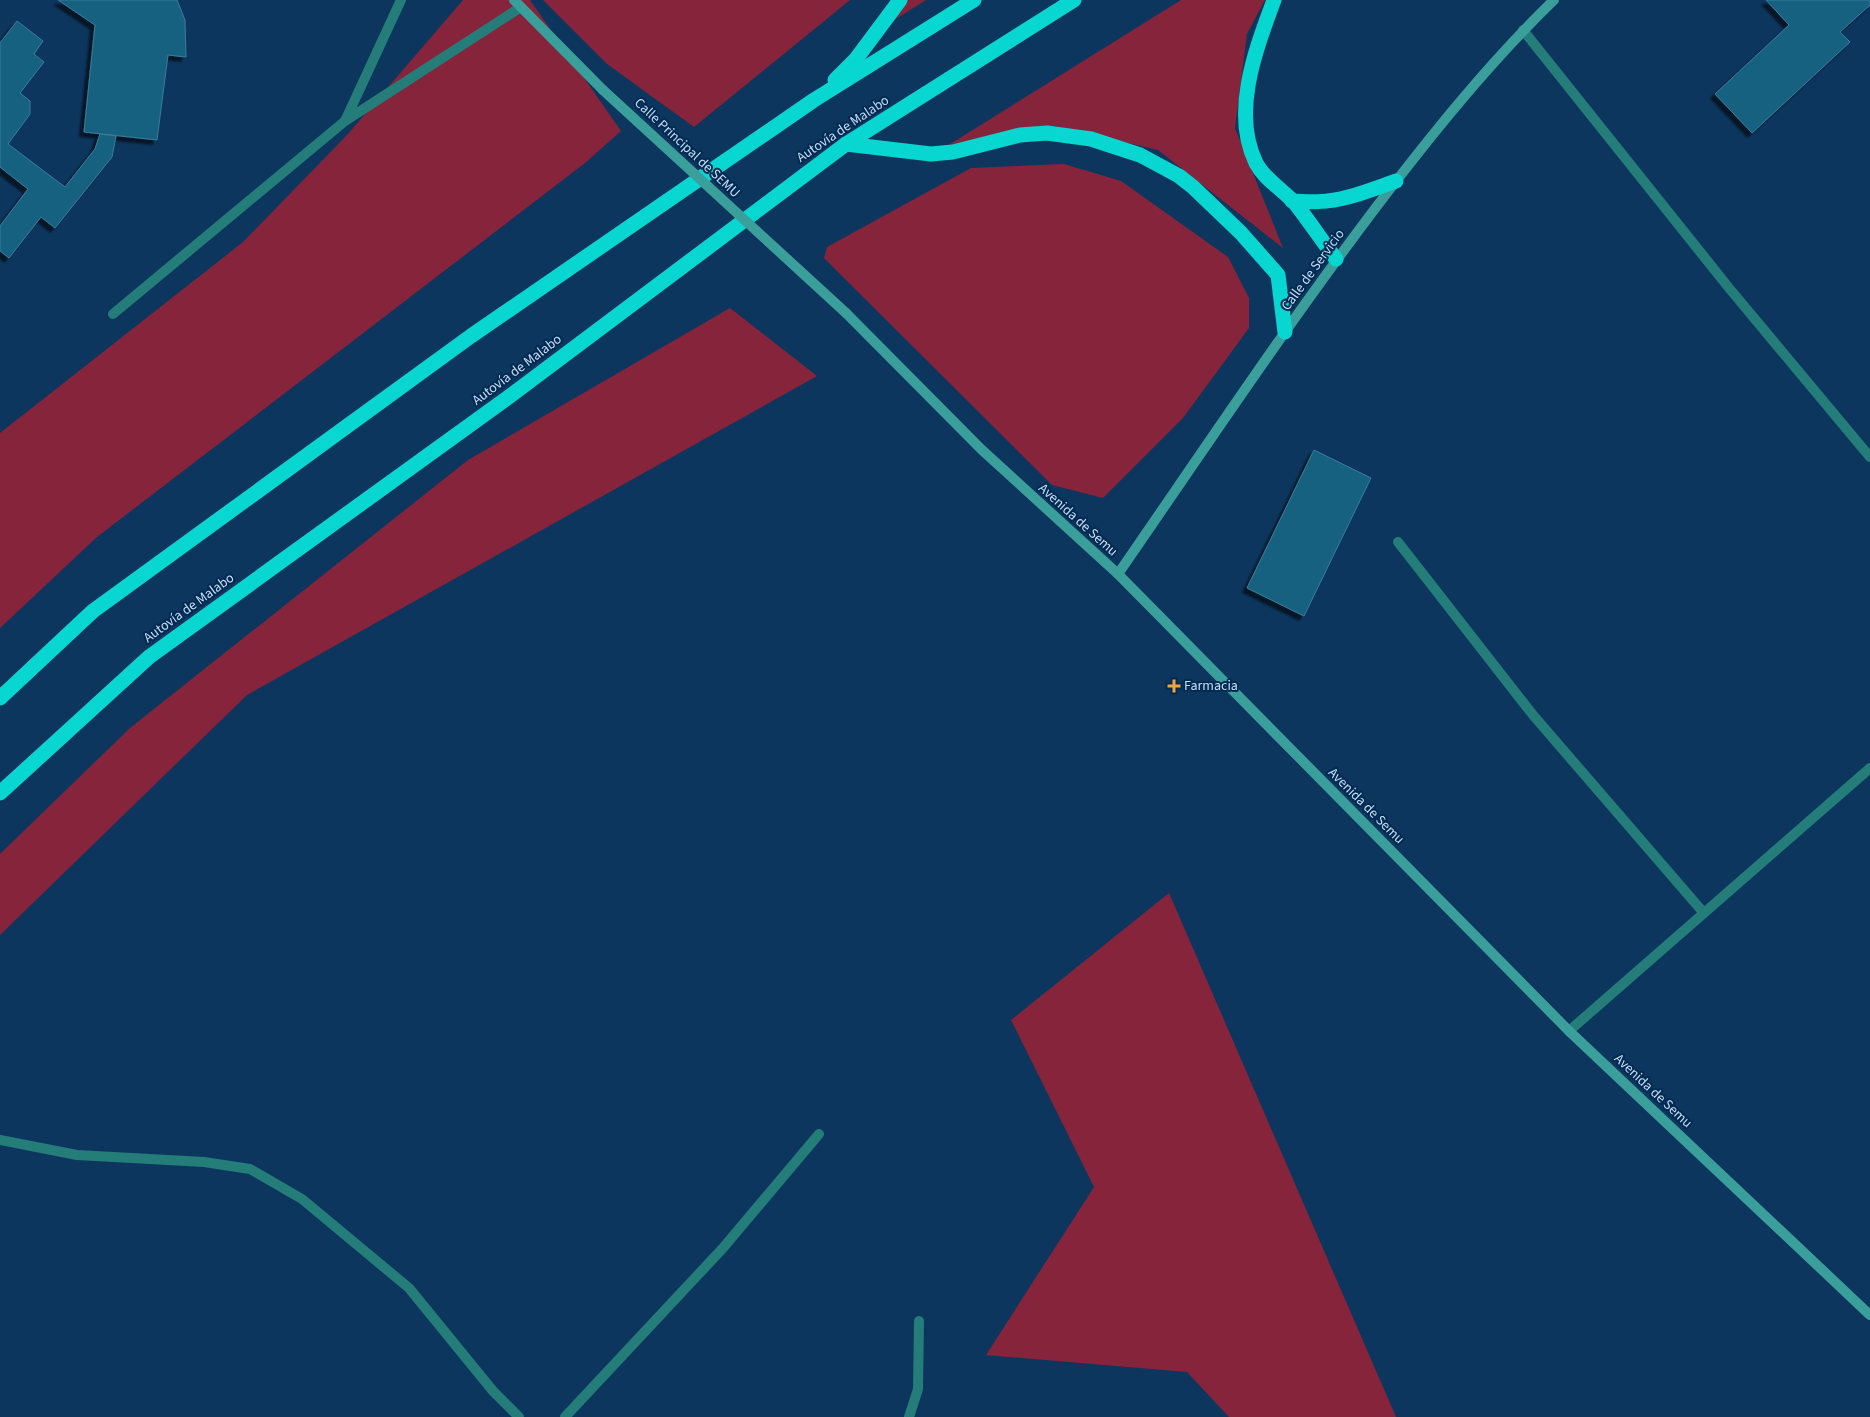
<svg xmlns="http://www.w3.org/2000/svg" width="1870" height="1417" viewBox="0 0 1870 1417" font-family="'Source Sans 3',sans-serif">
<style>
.green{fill:#86243b}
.building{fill:#196180;stroke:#397c9c;filter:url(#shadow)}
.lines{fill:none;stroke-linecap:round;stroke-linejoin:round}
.lane{stroke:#247d79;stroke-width:10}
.street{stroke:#247d79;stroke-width:10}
.secondary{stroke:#3a9f9b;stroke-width:10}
.highway{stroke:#07d6d1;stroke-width:15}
.secondary-bridge{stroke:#3a9f9b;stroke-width:10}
.poi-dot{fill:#f0a63e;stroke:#012b53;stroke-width:2}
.labels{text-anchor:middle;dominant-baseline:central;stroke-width:4;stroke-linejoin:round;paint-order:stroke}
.street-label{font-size:14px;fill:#c7ddf6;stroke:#012b53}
.poi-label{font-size:14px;fill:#c7ddf6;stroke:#012b53;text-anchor:start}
</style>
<defs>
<filter id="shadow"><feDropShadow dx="-4.5" dy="4.5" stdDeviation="1" flood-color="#0009"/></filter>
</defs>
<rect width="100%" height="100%" fill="#0d365e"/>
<!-- green -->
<g class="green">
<polygon points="463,0 530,0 621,131 585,163 97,537 0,628 0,433 243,242 347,135"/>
<polygon points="543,0 850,0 694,127 607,64"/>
<polygon points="903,0 926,0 891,22"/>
<polygon points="1181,0 1265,0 1247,34 1235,128 1283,248 1158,150 1055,126 947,146"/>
<polygon points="1064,164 1121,181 1228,257 1249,298 1249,328 1183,418 1103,498 1052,485 824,258 827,247 971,168"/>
<polygon points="730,308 817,376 247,695 0,935 0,854 130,728 468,460"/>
<polygon points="1169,893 1396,1417 1229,1417 1187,1372 986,1355 1094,1187 1011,1020"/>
</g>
<!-- building -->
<g class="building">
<polygon points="58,0 177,0 185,20 186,57 168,55 157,140 84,132 95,25"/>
<polygon points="1766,0 1870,0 1870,5 1840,32 1850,42 1752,133 1715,94 1789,25"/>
<polygon points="17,21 43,41 34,54 44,62 20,93 30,101 30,114 8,144 65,187 95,149 100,134 116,136 112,157 55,228 41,217 9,258 0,251 0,226 28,189 0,167 0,43"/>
<polygon points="1314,450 1371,478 1304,616 1247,588"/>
</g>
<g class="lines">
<!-- lane -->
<g class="lane">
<polyline points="345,121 401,0"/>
<polyline points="113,314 345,121 521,7"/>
</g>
<!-- street -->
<g class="street">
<polyline points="1523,30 1729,288 1870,457"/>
<polyline points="1398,542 1533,715 1703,912"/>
<polyline points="1569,1031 1870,768"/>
<polyline points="0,1140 77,1155 204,1162 250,1169 302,1199 409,1288 493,1391 519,1417"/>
<polyline points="565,1417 723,1248 819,1134"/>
<polyline points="909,1417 918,1389 919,1321"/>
</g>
<!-- secondary -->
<g class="secondary">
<polyline points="514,0 603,90"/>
<polyline points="846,313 982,450 1118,574 1569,1031 1870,1315"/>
<path d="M1118,574C1203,451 1286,326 1377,206C1432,134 1489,63 1554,0"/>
</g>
<!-- highway -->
<g class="highway">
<path d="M1274,0C1256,49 1231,112 1256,163C1265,181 1286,191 1298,207C1311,224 1323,242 1336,259"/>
<polyline points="835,80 856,59 900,0"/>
<polyline points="846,144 931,154 953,152 1020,135 1047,133 1091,139 1140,155 1179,176 1193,187 1241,233 1278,275 1285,332"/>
<path d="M1292,201C1335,205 1357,195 1396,181"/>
<polyline points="0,698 93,611 471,336 814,100 974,0"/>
<polyline points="0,793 149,657 510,396 846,144 1074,0"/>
</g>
<!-- secondary-bridge -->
<polyline class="secondary-bridge" points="603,90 846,313"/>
</g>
<!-- markers -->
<path class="poi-dot" d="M1171.5 678.5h5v5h5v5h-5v5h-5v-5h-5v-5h5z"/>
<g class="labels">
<!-- street labels -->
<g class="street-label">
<text transform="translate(843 129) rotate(-34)">Autovía de Malabo</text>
<text transform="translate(687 148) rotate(43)">Calle Principal de SEMU</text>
<text transform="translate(1313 270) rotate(-54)">Calle de Servicio</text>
<text transform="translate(517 370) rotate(-37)">Autovía de Malabo</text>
<text transform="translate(1078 520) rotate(42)">Avenida de Semu</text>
<text transform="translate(189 608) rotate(-36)">Autovía de Malabo</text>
<text transform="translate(1366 806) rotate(45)">Avenida de Semu</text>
<text transform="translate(1653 1091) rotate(43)">Avenida de Semu</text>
</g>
<!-- poi labels -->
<g class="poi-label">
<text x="1184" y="686">Farmacia</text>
</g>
</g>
</svg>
